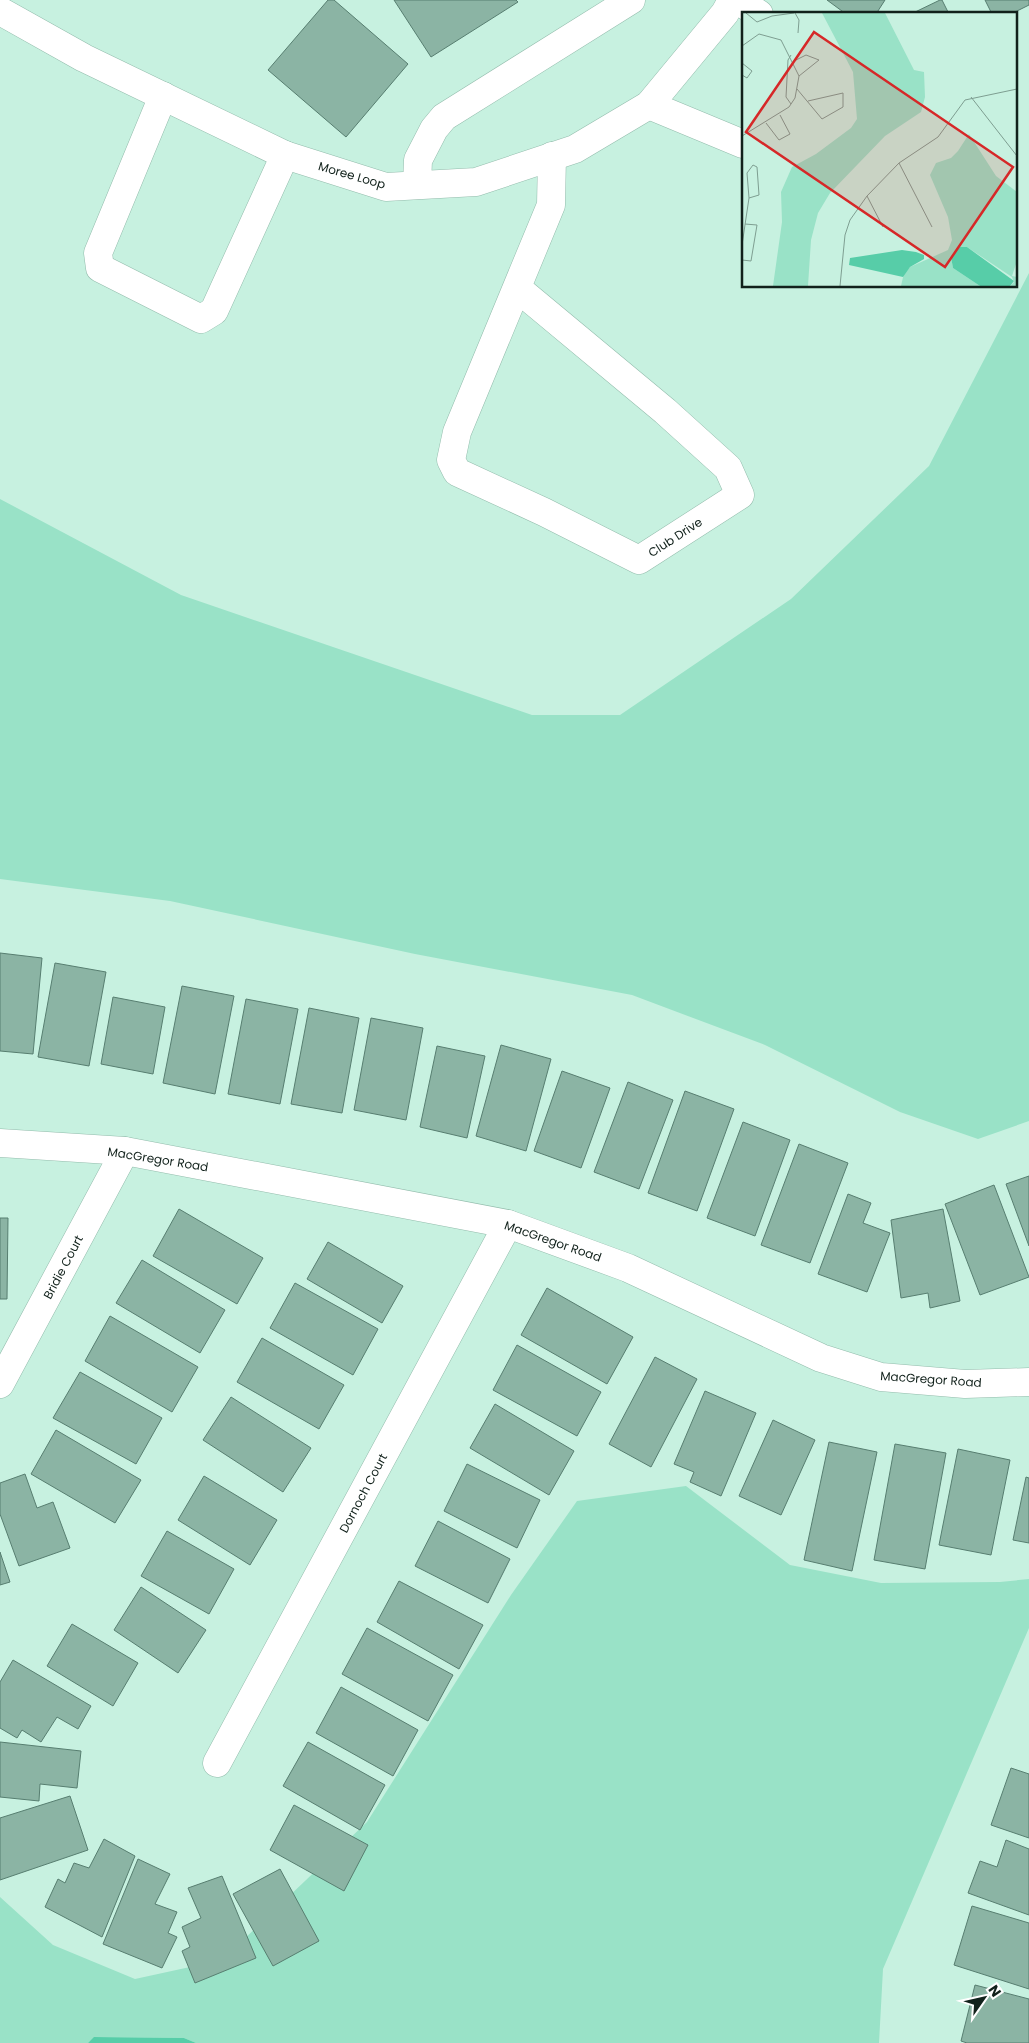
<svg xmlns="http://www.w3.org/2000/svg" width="1029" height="2043" viewBox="0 0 1029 2043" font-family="Poppins,sans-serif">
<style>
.green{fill:#99e2c7}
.water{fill:#57cda8}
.building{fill:#8bb4a4;stroke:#577e70}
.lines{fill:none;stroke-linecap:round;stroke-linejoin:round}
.minor-casing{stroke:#93bcac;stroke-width:29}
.minor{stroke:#fff;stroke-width:28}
.labels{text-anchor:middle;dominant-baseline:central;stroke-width:4;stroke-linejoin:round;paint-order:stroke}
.street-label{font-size:12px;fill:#11211b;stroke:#fff}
.inset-road{fill:none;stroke:#7e9e91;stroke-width:1}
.view{fill:#d62828;fill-opacity:0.15;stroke:#d62828;stroke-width:2.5}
.inset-edge{fill:none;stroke:#11211b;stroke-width:2.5}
</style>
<rect width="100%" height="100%" fill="#c7f1e0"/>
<!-- green -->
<g class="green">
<polygon points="1029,273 1029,1121 978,1139 900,1112 765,1045 632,995 415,954 170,901 0,879 0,499 181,595 532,715 620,715 791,599 929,466"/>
<polygon points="686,1486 790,1565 881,1583 1000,1582 1029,1579 1029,1628 883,1969 879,2043 196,2043 184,2038 95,2037 88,2043 0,2043 0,1897 53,1945 135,1979 222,1960 367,1822 511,1595 577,1501"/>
</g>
<!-- water -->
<polygon class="water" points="94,2037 184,2038 196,2043 88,2043"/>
<!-- building -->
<g class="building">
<polygon points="328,0 334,0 408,64 346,137 268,70"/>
<polygon points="394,0 516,0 518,2 431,57"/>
<polygon points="827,0 885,0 876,14 846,14"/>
<polygon points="940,0 942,0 949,14 911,14"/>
<polygon points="985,0 1029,0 1029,5 1011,14 992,14"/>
<polygon points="0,953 42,958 33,1054 0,1051"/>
<polygon points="55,963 106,972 89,1066 38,1057"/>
<polygon points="182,986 234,996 215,1094 163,1083"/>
<polygon points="113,997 165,1007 153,1074 101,1064"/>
<polygon points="246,999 298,1009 280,1104 228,1094"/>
<polygon points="309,1008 359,1018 342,1113 291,1104"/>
<polygon points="371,1018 423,1028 406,1120 354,1110"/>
<polygon points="501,1045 551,1059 526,1151 476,1136"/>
<polygon points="437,1046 485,1056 467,1138 420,1127"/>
<polygon points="562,1071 610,1088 581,1168 534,1151"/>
<polygon points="628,1082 673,1100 639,1189 594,1172"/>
<polygon points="685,1091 734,1109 697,1211 648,1193"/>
<polygon points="743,1122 790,1140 755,1236 707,1218"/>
<polygon points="799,1144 848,1163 810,1263 761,1245"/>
<polygon points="1029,1176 1029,1246 1006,1184"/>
<polygon points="994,1185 1029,1277 980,1295 945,1204"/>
<polygon points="848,1194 871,1203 863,1223 890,1233 867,1292 818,1274"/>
<polygon points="179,1209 263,1258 237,1304 153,1256"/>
<polygon points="943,1209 960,1301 930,1308 928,1293 901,1298 891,1220"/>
<polygon points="0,1218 8,1218 7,1299 0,1299"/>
<polygon points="328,1242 403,1286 382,1323 307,1279"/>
<polygon points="142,1260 225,1310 200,1353 116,1303"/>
<polygon points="295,1283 378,1329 353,1375 270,1328"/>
<polygon points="547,1288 633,1337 607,1384 521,1335"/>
<polygon points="110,1316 198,1367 172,1412 85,1361"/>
<polygon points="262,1338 344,1385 319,1429 237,1382"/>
<polygon points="517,1345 601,1392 577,1436 493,1390"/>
<polygon points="655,1357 697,1379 651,1467 609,1444"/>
<polygon points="80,1372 162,1418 136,1464 53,1418"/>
<polygon points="705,1391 756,1413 721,1496 690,1482 694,1472 674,1464"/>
<polygon points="231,1397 311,1448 283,1492 203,1440"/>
<polygon points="495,1404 574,1451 549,1495 470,1448"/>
<polygon points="773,1420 815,1440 781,1515 739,1496"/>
<polygon points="56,1430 141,1480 115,1523 31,1474"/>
<polygon points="829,1442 877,1452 852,1571 804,1560"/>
<polygon points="895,1444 946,1453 925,1569 874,1560"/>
<polygon points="958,1449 1010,1460 991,1555 939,1545"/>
<polygon points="467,1464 540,1500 517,1548 444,1511"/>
<polygon points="25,1474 37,1508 53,1502 70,1548 19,1566 0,1514 0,1483"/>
<polygon points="204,1476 277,1520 250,1565 178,1520"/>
<polygon points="1026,1477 1029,1478 1029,1543 1013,1540"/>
<polygon points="438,1521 510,1559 488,1603 415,1566"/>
<polygon points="167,1531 234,1569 209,1614 141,1576"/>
<polygon points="0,1552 10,1582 0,1585"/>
<polygon points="399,1581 483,1625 459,1669 377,1622"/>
<polygon points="141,1587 206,1630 178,1673 114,1630"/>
<polygon points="72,1624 138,1663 113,1706 47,1666"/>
<polygon points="367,1628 453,1675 428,1721 342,1674"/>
<polygon points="13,1660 91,1706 78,1729 57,1717 41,1742 22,1730 17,1738 0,1728 0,1682"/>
<polygon points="341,1687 418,1730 393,1776 316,1733"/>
<polygon points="0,1742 81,1751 77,1788 40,1784 39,1801 0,1797"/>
<polygon points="308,1742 385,1785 360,1830 283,1786"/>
<polygon points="1011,1768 1029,1774 1029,1838 991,1825"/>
<polygon points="70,1796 88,1850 0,1880 0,1818"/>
<polygon points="294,1805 368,1845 344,1891 270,1850"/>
<polygon points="104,1839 135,1856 102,1937 45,1907 58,1879 65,1883 74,1863 89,1868"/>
<polygon points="1006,1840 1029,1849 1029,1915 968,1893 980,1861 997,1867"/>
<polygon points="138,1859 170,1874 155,1904 177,1912 168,1933 177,1937 162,1968 103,1944"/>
<polygon points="280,1869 319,1941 273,1966 233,1894"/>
<polygon points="222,1876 256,1958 195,1983 182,1951 190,1947 182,1927 201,1918 188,1888"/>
<polygon points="972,1906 1029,1923 1029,1989 954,1965"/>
<polygon points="975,1985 1029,1999 1029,2043 967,2043 961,2041"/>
</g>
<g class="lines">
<defs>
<g id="minor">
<polyline points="737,0 759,14"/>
<polyline points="0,11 84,58 285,155 386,187 476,182 575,149 649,105 725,13 732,0"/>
<polyline points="163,96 98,253 100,268 201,319 214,311 285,155"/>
<polyline points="649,105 743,144"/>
<polyline points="417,185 418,160 434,129 444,117 631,0"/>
<polyline points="517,288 665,411 728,468 740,495 639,560 544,512 457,472 451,460 457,432 551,205 552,156"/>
<polyline points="0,1143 125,1151 508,1224 628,1268 821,1358 881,1377 965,1384 1029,1382"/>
<polyline points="0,1384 125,1151"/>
<polyline points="217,1763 508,1224"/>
</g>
</defs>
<!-- minor casing -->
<use href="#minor" class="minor-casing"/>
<!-- minor -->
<use href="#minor" class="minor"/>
</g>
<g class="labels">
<!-- street labels -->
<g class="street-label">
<text transform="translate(352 175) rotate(16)">Moree Loop</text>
<text transform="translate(675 537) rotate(-33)">Club Drive</text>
<text transform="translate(158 1159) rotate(9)">MacGregor Road</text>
<text transform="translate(553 1241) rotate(19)">MacGregor Road</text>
<text transform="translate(63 1267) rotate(-62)">Bridie Court</text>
<text transform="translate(931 1379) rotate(4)">MacGregor Road</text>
<text transform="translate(363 1493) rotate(-62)">Dornoch Court</text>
</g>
</g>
<!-- overview -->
<g transform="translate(742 12)">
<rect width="275" height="275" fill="#c7f1e0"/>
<path d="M80,1H143L172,58L182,60L183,85L179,100L143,124L88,181L76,201L69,228L66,274H31L40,210L39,180L50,155L74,142L109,116L115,107L111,60ZM227,122L254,164L275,180V249L270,264L275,265V274H268L272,270L270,265L225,235L215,237L209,245L211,256L238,274H159L162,261L168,255L206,238L210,228L206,205L188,163L194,151L209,146L216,139Z" fill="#99e2c7"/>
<path d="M218,235H225L272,269L268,274H238L211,256L209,245ZM160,238L174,240L182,243V247L168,255L161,265L107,253L108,246Z" fill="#57cda8"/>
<path class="inset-road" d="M4,1L15,10L30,4L52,1M53,1L57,8L56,21M0,34L17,22L39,28L57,64L53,86L47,95L0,124M49,43L46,48L44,85L49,92M52,49L64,43L77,48L57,64M0,51L10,59L5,66L0,63M55,77L80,107L101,95V81L66,89M229,85L275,144M24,111L37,128L48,122L38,103M157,151L190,215M125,184L141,215M0,233L7,186L5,161L11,153L15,155L17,183L7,186M0,248L9,249L15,213L3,212M98,274L103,223L108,208L125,184L157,151L196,125L223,88L275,77"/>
<path class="view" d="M72,20L271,155L203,255L4,120Z"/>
<rect width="275" height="275" class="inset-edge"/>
</g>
<!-- north arrow -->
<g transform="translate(984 1998) rotate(56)" stroke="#ffffff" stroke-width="4" paint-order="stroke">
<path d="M0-4L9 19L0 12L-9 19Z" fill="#11211b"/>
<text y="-8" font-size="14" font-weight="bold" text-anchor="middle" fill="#11211b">N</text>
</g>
</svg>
